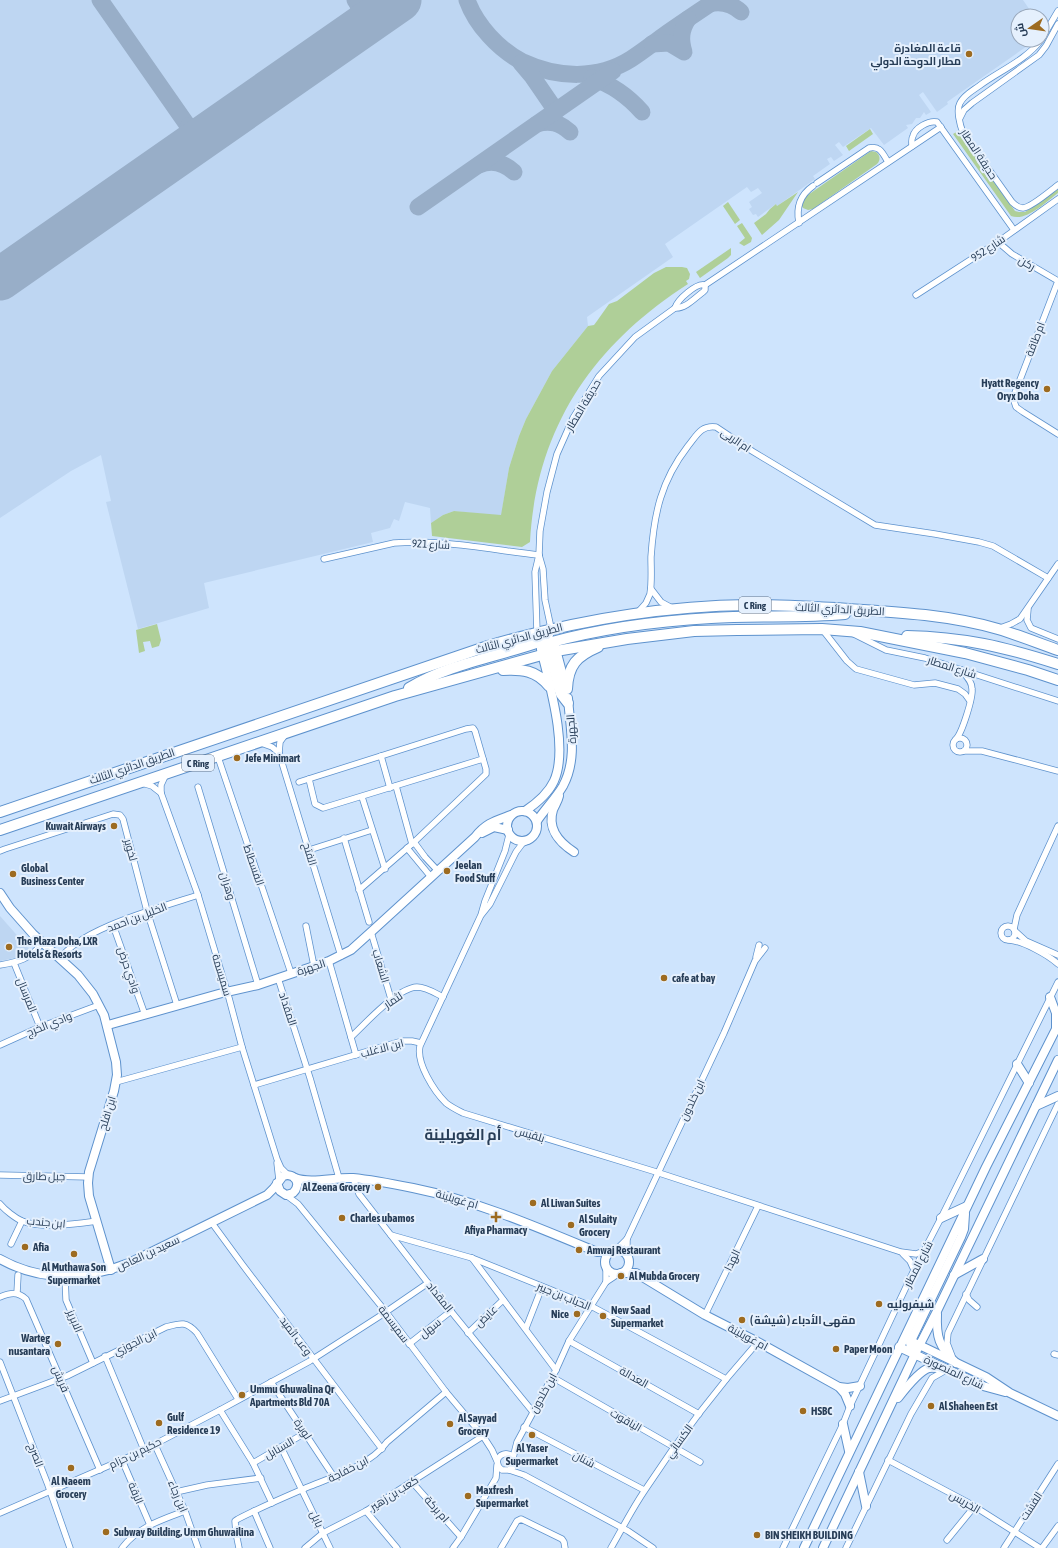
<svg xmlns="http://www.w3.org/2000/svg" width="1058" height="1548" viewBox="0 0 1058 1548" font-family="'Asap Condensed',Cairo,sans-serif">
<style>
.built{fill:#bed6f2}
.green{fill:#afcf98}
.lines{fill:none;stroke-linecap:round;stroke-linejoin:round}
.taxiway{stroke:#98aec8;stroke-width:17}
.runway{stroke:#98aec8;stroke-width:43}
.street-casing{stroke:#5e92cd;stroke-width:7}
.secondary-casing{stroke:#5e92cd;stroke-width:10}
.primary-casing{stroke:#5e92cd;stroke-width:10}
.highway-casing{stroke:#5e92cd;stroke-width:12}
.street{stroke:#fff;stroke-width:5.5}
.secondary{stroke:#fff;stroke-width:8}
.primary{stroke:#fff;stroke-width:8}
.highway{stroke:#fff;stroke-width:10}
.poi-dot{fill:#9d6b20;stroke:#e5f0fd;stroke-width:1.5}
.labels{text-anchor:middle;dominant-baseline:central;stroke-width:4;stroke-linejoin:round;paint-order:stroke}
.shield{fill:#e5f0fd;stroke:#607389;stroke-width:1}
.shield-label{font-size:10px;font-weight:bold;fill:#273d57}
.poi-label{font-size:11px;font-weight:bold;fill:#273d57;stroke:#e5f0fd;text-anchor:start}
.street-label{font-size:11px;fill:#273d57;stroke:#e5f0fd}
.district-label{font-size:15px;font-weight:bold;fill:#273d57;stroke:#e5f0fd}
</style>
<rect width="100%" height="100%" fill="#cee4fd"/>
<!-- built -->
<g class="built">
<polygon points="0,0 1023,0 1034,16 1018,16 1018,40 1028,40 1030,44 947,102 948,104 937,112 923,92 919,95 931,112 926,115 924,112 920,118 916,118 912,124 906,125 908,128 884,145 871,128 843,147 839,142 835,145 843,155 834,161 831,157 827,159 830,164 813,176 815,179 777,206 776,204 758,217 756,214 753,215 749,209 752,207 749,202 762,193 758,188 751,192 747,187 665,244 673,257 587,317 588,326 552,371 526,419 519,436 509,468 501,516 454,511 443,515 431,523 430,508 405,502 399,521 394,519 390,528 371,533 373,542 204,583 209,608 138,629 106,502 111,501 101,455 71,471 0,518"/>
<polygon points="0,916 29,949 30,954 26,956 0,961"/>
</g>
<!-- green -->
<g class="green">
<polygon points="870,129 873,134 849,151 846,146"/>
<path d="M958,131L1015,211L1019,212H1025L1058,189V193C1046,202 1026,222 1011,216L953,134Z"/>
<path d="M871,151L876,152C880,155 881,160 877,164L813,209L808,210L803,208L801,204L805,197Z"/>
<polygon points="798,192 779,220 762,235 754,223 766,214 770,209 776,204 777,206"/>
<polygon points="728,202 740,220 735,224 723,206"/>
<polygon points="742,223 752,238 751,242 744,246 739,243 745,238 737,226"/>
<polygon points="731,248 731,255 728,258 700,278 696,272"/>
<path d="M666,267H682L687,268L690,274L689,279L686,281L688,284C593,345 536,428 530,542L522,547L432,536L431,523L443,515L454,511L501,515L509,468L519,436L526,419L552,371L588,326L594,325L597,321L609,304L617,301L654,273Z"/>
<polygon points="157,624 161,640 159,646 152,648 150,641 143,642 145,651 139,653 136,630"/>
</g>
<g class="lines">
<!-- taxiway -->
<g class="taxiway">
<path d="M100,0L188,126C196,133 204,134 213,130"/>
<path d="M355,0C363,12 372,17 386,10"/>
<path d="M467,0C476,25 499,50 523,62C557,78 598,80 631,59C642,52 652,44 663,36C680,24 698,12 716,0"/>
<path d="M709,4C721,1 732,4 741,12"/>
<path d="M351,35C360,26 362,17 358,5"/>
<path d="M652,44L669,43L684,52C680,39 681,30 688,19"/>
<polyline points="521,63 532,76 556,111"/>
<path d="M592,78C613,85 628,96 642,112"/>
<path d="M537,124C550,120 560,123 570,132"/>
<path d="M180,153C188,146 191,137 188,126"/>
<path d="M479,165C492,159 504,163 514,172"/>
<polyline points="418,207 613,71"/>
</g>
<!-- runway -->
<polyline class="runway" points="0,279 400,0"/>
<defs>
<g id="street">
<polyline points="1042,38 1058,11"/>
<path d="M1041,40C1025,61 999,71 979,86C972,91 964,95 960,103C956,110 960,125 963,133L1012,202C1015,205 1018,208 1023,208C1032,207 1050,191 1058,185"/>
<polyline points="960,118 964,110 972,103 1039,55 1046,46 1058,24"/>
<path d="M912,146C912,143 911,139 913,136C915,128 929,120 937,122L1014,230"/>
<path d="M817,183L869,148C880,145 883,154 888,162"/>
<path d="M799,223C796,208 800,195 813,186"/>
<polyline points="998,242 1012,254 1058,281 1013,398 1016,407 1023,412 1058,434"/>
<polyline points="916,295 998,242 1058,199"/>
<path d="M675,308C685,309 695,298 703,292L705,290V285"/>
<polyline points="539,555 543,569 545,600 551,628"/>
<path d="M324,559L394,543C443,539 491,550 539,555"/>
<polyline points="651,589 661,602 672,608"/>
<polyline points="1028,609 1027,620 1031,628 1058,639"/>
<path d="M638,612L646,603L650,594C652,582 651,569 651,557C654,513 661,481 688,446C697,435 701,425 716,427L752,451L875,525L935,534L979,542L993,546L1048,578"/>
<polyline points="1000,628 1011,624 1020,619 1058,564"/>
<polyline points="822,629 847,661 856,669 914,685 935,683 958,689 965,694 970,701"/>
<path d="M537,632L535,572L539,555L540,531L547,492L557,454L573,418L599,376L635,337L675,308C677,300 697,282 705,285L941,127"/>
<polyline points="854,634 886,650 925,658 1058,701"/>
<polyline points="285,735 280,742 279,753 341,956"/>
<circle cx="960" cy="745" r="7"/>
<path d="M956,739C962,733 973,698 972,689C972,681 966,676 961,670"/>
<polyline points="261,743 272,747 279,753"/>
<polyline points="964,751 982,751 1058,771"/>
<polyline points="381,756 390,788"/>
<polyline points="218,757 291,973"/>
<polyline points="166,774 161,785 161,793 198,895 229,998 242,1047 277,1159 281,1168 288,1175"/>
<polyline points="309,779 315,804 323,808 483,759"/>
<polyline points="299,782 466,729 473,728 475,731 486,769 486,774 412,844 359,890"/>
<polyline points="142,783 152,786 161,793"/>
<polyline points="396,786 412,844"/>
<polyline points="198,787 258,985"/>
<polyline points="362,797 385,869"/>
<path d="M509,835L505,851L485,901L481,915L420,1046C416,1063 434,1091 446,1103C451,1107 457,1110 463,1113L653,1171L901,1252L916,1254L924,1251"/>
<polyline points="344,838 369,922"/>
<polyline points="414,842 425,857 438,871"/>
<polyline points="407,848 431,877"/>
<polyline points="309,850 372,830"/>
<polyline points="0,851 5,849 113,814 120,815 123,819 147,911 177,1005"/>
<polyline points="482,914 490,904 516,852 522,844 527,841"/>
<polyline points="113,925 145,1015"/>
<circle cx="1008" cy="933" r="7"/>
<polyline points="306,926 314,966"/>
<polyline points="1014,929 1017,915 1058,826"/>
<polyline points="1015,931 1026,941 1058,955"/>
<polyline points="371,932 391,999"/>
<path d="M1009,940C1023,941 1048,955 1058,964"/>
<polyline points="756,957 759,945"/>
<path d="M60,959C80,928 163,907 198,895"/>
<polyline points="329,961 356,1055"/>
<polyline points="14,963 40,1027"/>
<path d="M0,965C18,962 31,959 42,943"/>
<polyline points="278,978 310,1078 339,1178"/>
<path d="M351,1037C366,1023 397,988 417,987C426,987 435,993 443,997"/>
<polyline points="0,1045 40,1027 99,1005"/>
<polyline points="116,1082 242,1047"/>
<polyline points="254,1085 402,1041 412,1041 421,1043"/>
<polyline points="277,1163 279,1180"/>
<polyline points="0,1175 89,1177"/>
<polyline points="353,1178 359,1194 428,1283 533,1412"/>
<polyline points="286,1195 298,1204 386,1312 446,1392 483,1436 492,1450 497,1461"/>
<path d="M0,1204C5,1210 15,1218 22,1221C43,1229 75,1224 97,1221"/>
<polyline points="212,1223 242,1264 382,1449"/>
<polyline points="391,1235 472,1258 591,1306 726,1379"/>
<polyline points="11,1244 22,1221"/>
<polyline points="617,1249 627,1239 724,1033 755,961 765,948"/>
<polyline points="903,1254 910,1261 914,1270"/>
<polyline points="627,1255 627,1239"/>
<polyline points="472,1258 556,1370"/>
<polyline points="65,1277 66,1300 93,1363"/>
<polyline points="606,1282 606,1267"/>
<polyline points="17,1293 18,1275"/>
<polyline points="966,1294 969,1300 977,1307"/>
<path d="M0,1297C10,1293 17,1291 26,1299L100,1470"/>
<polyline points="705,1315 758,1206"/>
<polyline points="526,1328 542,1287"/>
<polyline points="468,1333 503,1300"/>
<polyline points="569,1341 699,1414"/>
<polyline points="409,1344 451,1311"/>
<polyline points="1054,1354 1058,1355"/>
<polyline points="105,1356 144,1450"/>
<polyline points="952,1356 947,1343 948,1333 1058,1104"/>
<polyline points="0,1362 48,1485 70,1548"/>
<polyline points="552,1377 700,1462"/>
<polyline points="271,1382 334,1477"/>
<path d="M0,1401L67,1376L166,1327C181,1323 186,1321 197,1333L238,1399"/>
<polyline points="220,1410 253,1463 272,1503"/>
<polyline points="524,1427 644,1490"/>
<polyline points="155,1445 185,1511 198,1548"/>
<polyline points="281,1447 330,1548"/>
<polyline points="513,1458 517,1442 556,1370 569,1341 606,1282 618,1274"/>
<polyline points="122,1460 150,1525"/>
<polyline points="888,1460 969,1503 1040,1548"/>
<polyline points="253,1463 305,1433"/>
<path d="M509,1470L514,1466V1460L511,1455C500,1450 492,1462 502,1470H509L524,1475L628,1531L653,1548"/>
<polyline points="412,1482 461,1537"/>
<polyline points="176,1492 207,1485 261,1478"/>
<polyline points="254,1511 270,1548"/>
<polyline points="366,1511 397,1548"/>
<polyline points="0,1513 138,1453 220,1410 310,1361 380,1316 428,1283"/>
<polyline points="947,1540 974,1507"/>
<path d="M122,1548C138,1527 161,1520 185,1511"/>
<path d="M239,1548L236,1533L235,1521L238,1519C261,1507 285,1497 308,1487C333,1477 371,1465 387,1442L446,1392"/>
<polyline points="305,1548 323,1533 366,1511 483,1436"/>
<polyline points="453,1548 461,1537 496,1478 497,1465"/>
<polyline points="501,1548 517,1521 521,1519 562,1539 564,1542 565,1548"/>
<path d="M611,1548C622,1529 632,1509 645,1490C679,1438 717,1388 758,1342"/>
<polyline points="783,1548 843,1424 850,1406 914,1270 941,1218 1058,982"/>
<polyline points="846,1548 911,1414 932,1378 946,1370"/>
<polyline points="1004,1548 1058,1464"/>
<polyline points="1042,1548 1058,1526"/>
</g>
<g id="secondary">
<polyline points="555,646 566,687"/>
<path d="M559,796C558,801 555,805 553,810C547,829 560,843 574,852"/>
<circle cx="522" cy="826" r="15"/>
<path d="M525,811C537,803 548,794 554,781C569,748 549,683 541,649"/>
<path d="M537,821C545,809 556,798 563,786C578,758 570,728 568,698"/>
<polyline points="482,833 494,827 508,830"/>
<polyline points="0,893 10,908 33,934 78,975 93,994 104,1015 116,1062 117,1075 114,1091 89,1172 88,1183 89,1196 111,1270"/>
<path d="M108,1025L222,993L258,985L329,961L351,950L371,932L475,837C486,823 495,821 511,815"/>
<path d="M295,1178C311,1184 335,1177 353,1178C373,1180 393,1184 413,1188C477,1201 537,1227 597,1252L611,1251"/>
<circle cx="617" cy="1262" r="12"/>
<path d="M0,1259C41,1282 86,1280 129,1263L267,1195L274,1188L283,1176C295,1172 302,1184 293,1193L286,1195L280,1191L277,1183"/>
<polyline points="621,1273 636,1273 705,1315 758,1342 839,1387 845,1394 850,1406"/>
<polyline points="913,1342 986,1377 1010,1393 1058,1416"/>
<polyline points="899,1347 983,1386 1005,1392"/>
<polyline points="839,1387 848,1388 860,1386"/>
</g>
<g id="primary">
<polyline points="1050,997 1056,1013 1056,1029"/>
<polyline points="1017,1064 1029,1083"/>
<polyline points="1036,1106 1058,1096"/>
<polyline points="941,1218 967,1206"/>
<polyline points="954,1275 983,1259"/>
<path d="M937,1314C936,1337 939,1347 956,1363"/>
<polyline points="915,1354 911,1348 910,1343 961,1237 964,1229 965,1214"/>
<path d="M898,1398C905,1389 919,1371 929,1368C935,1367 941,1369 946,1370"/>
<polyline points="843,1424 849,1451"/>
<polyline points="859,1472 866,1506"/>
<polyline points="804,1548 986,1167 1058,1025"/>
<polyline points="823,1548 915,1354 937,1311 1058,1060"/>
</g>
<g id="highway">
<path d="M907,636C963,637 1005,647 1058,664"/>
<polyline points="549,647 559,688 561,694 568,703"/>
<path d="M542,655L543,649L548,643C599,629 658,621 711,618C755,615 800,618 845,614"/>
<path d="M503,670C522,669 536,670 549,686"/>
<path d="M409,688C449,664 496,657 539,642L548,635"/>
<path d="M567,689C568,665 577,656 598,647"/>
<path d="M0,812L488,646C573,621 660,606 749,605C782,605 816,607 849,609C898,612 950,615 998,629C1018,635 1038,643 1058,650"/>
<polyline points="0,830 395,696 556,651 627,639 694,631 737,630 822,629 860,632 965,653 1028,670 1058,680"/>
</g>
</defs>
<!-- street casing -->
<use href="#street" class="street-casing"/>
<!-- secondary casing -->
<use href="#secondary" class="secondary-casing"/>
<!-- primary casing -->
<use href="#primary" class="primary-casing"/>
<!-- highway casing -->
<use href="#highway" class="highway-casing"/>
<!-- street -->
<use href="#street" class="street"/>
<!-- secondary -->
<use href="#secondary" class="secondary"/>
<!-- primary -->
<use href="#primary" class="primary"/>
<!-- highway -->
<use href="#highway" class="highway"/>
</g>
<!-- markers -->
<g class="poi-dot">
<circle cx="969" cy="54" r="4"/>
<circle cx="1047" cy="389" r="4"/>
<circle cx="237" cy="758" r="4"/>
<circle cx="114" cy="826" r="4"/>
<circle cx="447" cy="871" r="4"/>
<circle cx="13" cy="874" r="4"/>
<circle cx="9" cy="947" r="4"/>
<circle cx="664" cy="978" r="4"/>
<circle cx="378" cy="1187" r="4"/>
<circle cx="533" cy="1203" r="4"/>
<path d="M494 1211h4v4h4v4h-4v4h-4v-4h-4v-4h4z"/>
<circle cx="342" cy="1218" r="4"/>
<circle cx="571" cy="1225" r="4"/>
<circle cx="25" cy="1247" r="4"/>
<circle cx="579" cy="1250" r="4"/>
<circle cx="74" cy="1254" r="4"/>
<circle cx="621" cy="1276" r="4"/>
<circle cx="879" cy="1304" r="4"/>
<circle cx="577" cy="1314" r="4"/>
<circle cx="603" cy="1316" r="4"/>
<circle cx="742" cy="1320" r="4"/>
<circle cx="58" cy="1344" r="4"/>
<circle cx="836" cy="1349" r="4"/>
<circle cx="242" cy="1395" r="4"/>
<circle cx="931" cy="1406" r="4"/>
<circle cx="803" cy="1411" r="4"/>
<circle cx="159" cy="1423" r="4"/>
<circle cx="450" cy="1424" r="4"/>
<circle cx="532" cy="1435" r="4"/>
<circle cx="71" cy="1468" r="4"/>
<circle cx="468" cy="1496" r="4"/>
<circle cx="106" cy="1532" r="4"/>
<circle cx="757" cy="1535" r="4"/>
</g>
<g class="labels">
<!-- shield labels -->
<g class="shield">
<rect x="739" y="597" width="32" height="16" rx="3"/>
<rect x="182" y="755" width="32" height="16" rx="3"/>
</g>
<g class="shield-label">
<text x="755" y="605">C Ring</text>
<text x="198" y="763">C Ring</text>
</g>
<!-- poi labels -->
<g class="poi-label">
<text x="961" y="48" text-anchor="end">قاعة المغادرة<tspan x="961" dy="13">مطار الدوحة الدولي</tspan></text>
<text x="1039" y="383" text-anchor="end">Hyatt Regency<tspan x="1039" dy="13">Oryx Doha</tspan></text>
<text x="245" y="758">Jefe Minimart</text>
<text x="106" y="826" text-anchor="end">Kuwait Airways</text>
<text x="455" y="865">Jeelan<tspan x="455" dy="13">Food Stuff</tspan></text>
<text x="21" y="868">Global<tspan x="21" dy="13">Business Center</tspan></text>
<text x="17" y="941">The Plaza Doha, LXR<tspan x="17" dy="13">Hotels &amp; Resorts</tspan></text>
<text x="672" y="978">cafe at bay</text>
<text x="370" y="1187" text-anchor="end">Al Zeena Grocery</text>
<text x="541" y="1203">Al Liwan Suites</text>
<text x="350" y="1218">Charles ubamos</text>
<text x="579" y="1219">Al Sulaity<tspan x="579" dy="13">Grocery</tspan></text>
<text x="496" y="1230" text-anchor="middle">Afiya Pharmacy</text>
<text x="33" y="1247">Afia</text>
<text x="587" y="1250">Amwaj Restaurant</text>
<text x="74" y="1267" text-anchor="middle">Al Muthawa Son<tspan x="74" dy="13">Supermarket</tspan></text>
<text x="629" y="1276">Al Mubda Grocery</text>
<text x="887" y="1304">شيفروليه</text>
<text x="611" y="1310">New Saad<tspan x="611" dy="13">Supermarket</tspan></text>
<text x="569" y="1314" text-anchor="end">Nice</text>
<text x="750" y="1320">مقهى الأدباء ( شيشة )</text>
<text x="50" y="1338" text-anchor="end">Warteg<tspan x="50" dy="13">nusantara</tspan></text>
<text x="844" y="1349">Paper Moon</text>
<text x="250" y="1389">Ummu Ghuwalina Qr<tspan x="250" dy="13">Apartments Bld 70A</tspan></text>
<text x="939" y="1406">Al Shaheen Est</text>
<text x="811" y="1411">HSBC</text>
<text x="167" y="1417">Gulf<tspan x="167" dy="13">Residence 19</tspan></text>
<text x="458" y="1418">Al Sayyad<tspan x="458" dy="13">Grocery</tspan></text>
<text x="532" y="1448" text-anchor="middle">Al Yaser<tspan x="532" dy="13">Supermarket</tspan></text>
<text x="71" y="1481" text-anchor="middle">Al Naeem<tspan x="71" dy="13">Grocery</tspan></text>
<text x="476" y="1490">Maxfresh<tspan x="476" dy="13">Supermarket</tspan></text>
<text x="114" y="1532">Subway Building, Umm Ghuwailina</text>
<text x="765" y="1535">BIN SHEIKH BUILDING</text>
</g>
<!-- street labels -->
<g class="street-label">
<text transform="translate(979 154) rotate(57)">حديقة المطار</text>
<text transform="translate(988 248) rotate(-34)">شارع 952</text>
<text transform="translate(1027 263) rotate(30)">ركن</text>
<text transform="translate(1035 339) rotate(-69)">ام طاقة</text>
<text transform="translate(583 405) rotate(-59)">حديقة المطار</text>
<text transform="translate(736 440) rotate(34)">ام الربى</text>
<text transform="translate(431 544) rotate(3)">شارع 921</text>
<text transform="translate(840 609) rotate(3)">الطريق الدائري الثالث</text>
<text transform="translate(519 638) rotate(-15)">الطريق الدائري الثالث</text>
<text transform="translate(952 667) rotate(18)">شارع المطار</text>
<text transform="translate(571 729) rotate(-94)">الجهرة</text>
<text transform="translate(132 766) rotate(-19)">الطريق الدائري الثالث</text>
<text transform="translate(131 850) rotate(75)">لخوير</text>
<text transform="translate(310 854) rotate(73)">الفتح</text>
<text transform="translate(254 865) rotate(71)">الفسطاط</text>
<text transform="translate(228 886) rotate(73)">وهران</text>
<text transform="translate(137 917) rotate(-21)">الخليل بن احمد</text>
<text transform="translate(381 966) rotate(73)">الشعاب</text>
<text transform="translate(311 967) rotate(-18)">الجهرة</text>
<text transform="translate(129 970) rotate(71)">وادي حرض</text>
<text transform="translate(222 975) rotate(73)">سميسمة</text>
<text transform="translate(27 995) rotate(68)">المرسال</text>
<text transform="translate(393 1000) rotate(-34)">لثمار</text>
<text transform="translate(288 1009) rotate(72)">المقداد</text>
<text transform="translate(49 1024) rotate(-22)">وادي الخرج</text>
<text transform="translate(382 1048) rotate(-15)">ابن الاغلب</text>
<text transform="translate(692 1100) rotate(-65)">ابن خلدون</text>
<text transform="translate(107 1113) rotate(-73)">ابن افلح</text>
<text transform="translate(530 1134) rotate(17)">بلقيس</text>
<text transform="translate(44 1176) rotate(1)">جبل طارق</text>
<text transform="translate(457 1199) rotate(16)">ام غويلينة</text>
<text transform="translate(46 1222) rotate(5)">ابن جندب</text>
<text transform="translate(148 1253) rotate(-25)">سعيد بن العاص</text>
<text transform="translate(732 1260) rotate(-64)">الهدا</text>
<text transform="translate(918 1264) rotate(-63)">شارع المطار</text>
<text transform="translate(564 1296) rotate(22)">الحباب بن جبير</text>
<text transform="translate(440 1297) rotate(51)">المقداد</text>
<text transform="translate(486 1316) rotate(-43)">عايض</text>
<text transform="translate(75 1321) rotate(67)">الابريز</text>
<text transform="translate(394 1324) rotate(53)">سميسمة</text>
<text transform="translate(430 1328) rotate(-38)">سهل</text>
<text transform="translate(296 1336) rotate(53)">وعب اثميد</text>
<text transform="translate(748 1337) rotate(28)">ام غويلينة</text>
<text transform="translate(135 1342) rotate(-26)">ابن الجوزي</text>
<text transform="translate(954 1372) rotate(25)">شارع المنصورة</text>
<text transform="translate(634 1377) rotate(29)">العدالة</text>
<text transform="translate(61 1379) rotate(67)">قريش</text>
<text transform="translate(543 1393) rotate(-61)">ابن خلدون</text>
<text transform="translate(626 1420) rotate(30)">الياقوت</text>
<text transform="translate(303 1429) rotate(56)">لوبرة</text>
<text transform="translate(679 1441) rotate(-54)">الكسائي</text>
<text transform="translate(279 1448) rotate(-30)">السنابل</text>
<text transform="translate(135 1453) rotate(-26)">حكيم بن حزام</text>
<text transform="translate(36 1455) rotate(69)">الصرح</text>
<text transform="translate(584 1459) rotate(28)">شنان</text>
<text transform="translate(348 1469) rotate(-27)">ابن خفاجة</text>
<text transform="translate(136 1493) rotate(67)">الرقة</text>
<text transform="translate(394 1493) rotate(-32)">كعب بن زهير</text>
<text transform="translate(178 1496) rotate(67)">ابن رجاء</text>
<text transform="translate(965 1502) rotate(30)">الخريس</text>
<text transform="translate(1031 1506) rotate(-57)">الفشت</text>
<text transform="translate(437 1509) rotate(48)">ام بركة</text>
<text transform="translate(317 1519) rotate(65)">بابل</text>
</g>
<!-- district labels -->
<g class="district-label">
<text x="463" y="1134">أم الغويلينة</text>
</g>
</g>
<!-- north arrow -->
<g transform="translate(1030 28) rotate(257)"><circle r="19" fill="#e5f0fd" stroke="#99a8bb"/>
<path d="M0-3L7 15L0 10L-7 15Z" fill="#9d6b20"/>
<text y="-6" font-size="11" font-weight="bold" text-anchor="middle" fill="#273d57">ش</text>
</g>
</svg>
